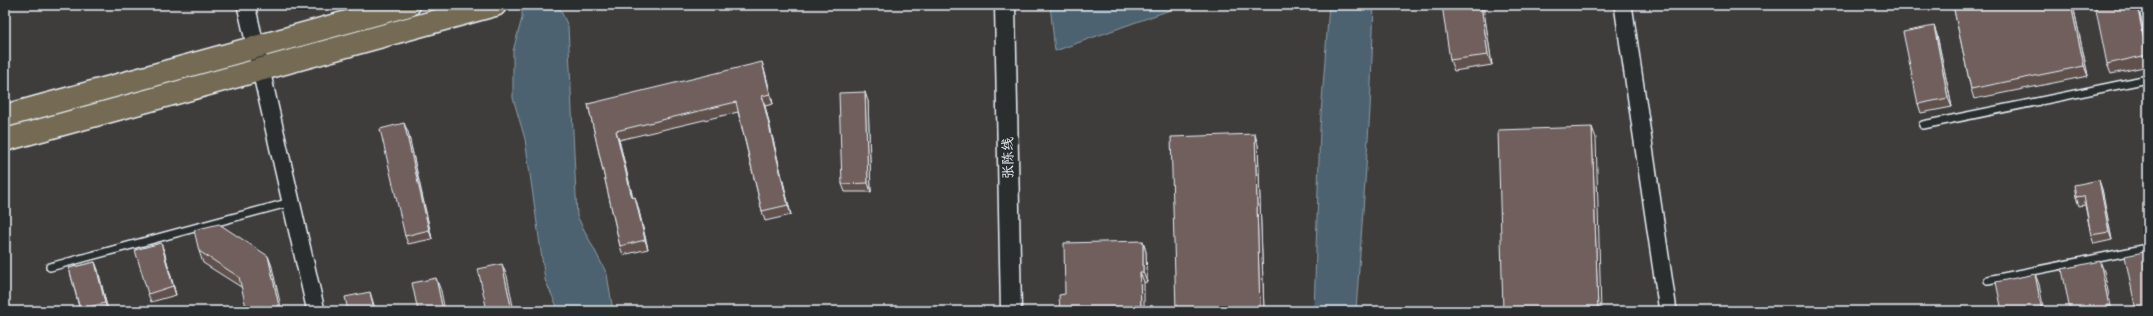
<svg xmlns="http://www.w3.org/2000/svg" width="2153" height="316" viewBox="0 0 2153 316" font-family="'Comic Neue','LXGW WenKai TC',sans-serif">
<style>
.water{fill:#4d6270;stroke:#8b9ba6}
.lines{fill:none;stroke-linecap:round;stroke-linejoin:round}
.service-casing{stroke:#e8f1f8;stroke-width:10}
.tertiary-casing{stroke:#e8f1f8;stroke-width:20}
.secondary-casing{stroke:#e8f1f8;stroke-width:23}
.primary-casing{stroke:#e8f1f8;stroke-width:25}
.service{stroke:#2a2d2e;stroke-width:7}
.tertiary{stroke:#2a2d2e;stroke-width:17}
.secondary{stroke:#2a2d2e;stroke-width:20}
.primary{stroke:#746b52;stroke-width:22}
.wall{fill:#60514e;stroke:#e8f1f8}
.shaded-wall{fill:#4e4240;stroke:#e8f1f8}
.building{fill:#705e5b;stroke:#e8f1f8}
.labels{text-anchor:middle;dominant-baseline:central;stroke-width:3;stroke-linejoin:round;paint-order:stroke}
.street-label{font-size:14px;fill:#e8f1f8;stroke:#2a2d2e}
</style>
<rect width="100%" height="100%" fill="#3f3c3c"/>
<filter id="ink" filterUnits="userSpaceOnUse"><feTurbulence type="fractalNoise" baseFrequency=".025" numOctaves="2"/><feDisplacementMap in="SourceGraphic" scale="8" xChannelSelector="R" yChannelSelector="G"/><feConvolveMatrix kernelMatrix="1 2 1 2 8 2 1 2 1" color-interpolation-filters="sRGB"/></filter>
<g filter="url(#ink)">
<!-- water -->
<g class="water">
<polygon points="522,5 558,5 568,26 577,216 607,274 613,311 559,311 545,280 525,139 513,98 513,51 522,18"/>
<polygon points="1050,5 1184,5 1055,51"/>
<polygon points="1329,5 1374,5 1370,110 1356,311 1314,311 1320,128"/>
</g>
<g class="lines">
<defs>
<g id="service">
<polyline points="1923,125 2148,79"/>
<polyline points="50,267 291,202"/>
<polyline points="1988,280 2148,248"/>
</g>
<g id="tertiary">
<polyline points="246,5 316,311"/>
<polyline points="1623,5 1668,311"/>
</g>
<polyline id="secondary" points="1005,5 1011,311"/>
<g id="primary">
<polyline points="5,116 409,5"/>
<polyline points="5,140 495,5"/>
</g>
</defs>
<!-- service casing -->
<use href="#service" class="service-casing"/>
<!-- tertiary casing -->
<use href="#tertiary" class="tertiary-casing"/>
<!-- secondary casing -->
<use href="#secondary" class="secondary-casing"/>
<!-- primary casing -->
<use href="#primary" class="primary-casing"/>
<!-- service -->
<use href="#service" class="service"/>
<!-- tertiary -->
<use href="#tertiary" class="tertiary"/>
<!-- secondary -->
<use href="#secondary" class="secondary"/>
<!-- primary -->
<use href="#primary" class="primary"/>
</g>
<!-- wall -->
<g class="wall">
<polygon points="1483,5 1492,65 1454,71 1450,60"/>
<polygon points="1953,5 2073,5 2088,76 1974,99 1971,89"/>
<polygon points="2138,5 2148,51 2148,66 2111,74 2107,64"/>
<polygon points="1934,26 1937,35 1952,107 1921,113 1918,104"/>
<polygon points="765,72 773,104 765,106 791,215 765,221 762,211 738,112 619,140 633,198 635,197 638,207 648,249 623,255 620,246 588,104"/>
<polygon points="868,101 871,192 845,192 842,184"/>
<polygon points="408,132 432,239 408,244 405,236"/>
<polygon points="1258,145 1264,311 1176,311"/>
<polygon points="2102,189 2112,240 2094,244 2091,235 2085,205 2079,206 2076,197"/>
<polygon points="1143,241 1146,252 1147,282 1065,294"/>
<polygon points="164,251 176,295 151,302 148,294"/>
<polygon points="199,251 268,256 272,267 241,287 203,263"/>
<polygon points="95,262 98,270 108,311 80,311 69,268"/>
</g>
<!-- shaded-wall -->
<g class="shaded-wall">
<polygon points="1481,5 1483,5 1492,65 1488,55"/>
<polygon points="2071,5 2073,5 2088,76 2084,66"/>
<polygon points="2137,5 2138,5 2148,51 2148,57"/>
<polygon points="1934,26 1937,35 1952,107 1948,98"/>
<polygon points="762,62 765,72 773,104 770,94"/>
<polygon points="865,92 868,101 871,192 868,183"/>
<polygon points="762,96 765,106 791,215 788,205"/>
<polygon points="404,123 408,132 432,239 429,230"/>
<polygon points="1592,127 1596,138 1601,311 1598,311"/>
<polygon points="616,131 619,140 635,207 632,198"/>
<polygon points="1255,134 1258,145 1264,311 1261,311 1260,310"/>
<polygon points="2099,180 2102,189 2112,240 2109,232"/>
<polygon points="635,197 638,207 648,249 645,240"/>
<polygon points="1143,241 1146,252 1147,282 1143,272"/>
<polygon points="161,243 164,251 176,295 173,286"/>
<polygon points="268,256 272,267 282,311 280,311"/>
<polygon points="2100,261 2104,271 2112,311 2110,311"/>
<polygon points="95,262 98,270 108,311 105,303"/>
<polygon points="502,264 507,276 514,311 512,311"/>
<polygon points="1140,272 1144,282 1144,311 1141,311"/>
<polygon points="2035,274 2039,284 2044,311 2042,311"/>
<polygon points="436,278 441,291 445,311 443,311"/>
<polygon points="370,292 374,305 376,311 374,311"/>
</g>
<!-- building -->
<g class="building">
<polygon points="1442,5 1481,5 1488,55 1450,60"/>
<polygon points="1953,5 2071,5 2084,66 1971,89"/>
<polygon points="2095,5 2137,5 2147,55 2107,64"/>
<polygon points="1934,26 1948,98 1918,104 1903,32"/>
<polygon points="762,62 770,94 762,96 788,205 762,211 736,102 616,131 632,198 635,197 645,240 620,246 588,104"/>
<polygon points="865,92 868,183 842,184 839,93"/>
<polygon points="404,123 429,230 405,236 380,129"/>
<polygon points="1592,127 1598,311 1503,311 1498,130"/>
<polygon points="1255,134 1260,310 1229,311 1176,311 1171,137"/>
<polygon points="2099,180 2109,232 2091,235 2084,196 2076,197 2074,185"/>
<polygon points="219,224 268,256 280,311 247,311 239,277 199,251 194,230"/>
<polygon points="1143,241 1143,272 1140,272 1141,311 1060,311 1059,295 1065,294 1064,243"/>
<polygon points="161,243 173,286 148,294 135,250"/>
<polygon points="2148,251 2148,311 2136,311 2125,256"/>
<polygon points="2100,261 2110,311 2070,311 2062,269"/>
<polygon points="95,262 105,303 80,309 69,268"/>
<polygon points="502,264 512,311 487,311 478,269"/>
<polygon points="2035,274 2042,311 2002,311 1996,282"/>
<polygon points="436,278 443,311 418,311 412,283"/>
<polygon points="370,292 374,311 348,311 345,297"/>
</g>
</g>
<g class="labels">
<!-- street labels -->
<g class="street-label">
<text transform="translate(1008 158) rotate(-91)">张陈线</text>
</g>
</g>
<!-- margin -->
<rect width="2153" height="316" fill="none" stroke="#2a2d2e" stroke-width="20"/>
<rect x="10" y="10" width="2133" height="296" fill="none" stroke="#e8f1f8" stroke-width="1.5" filter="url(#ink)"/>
</svg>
